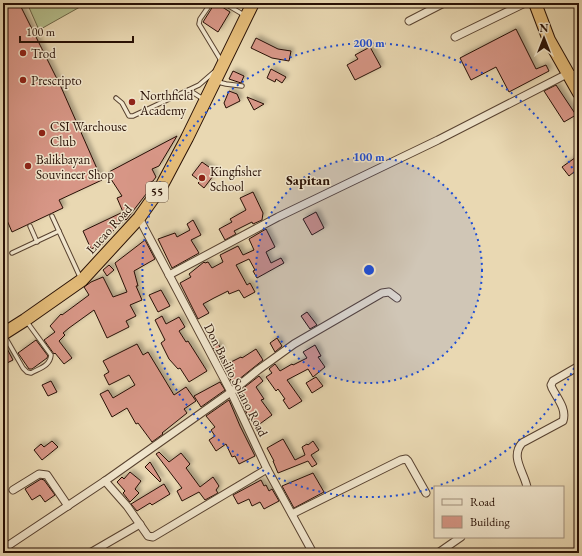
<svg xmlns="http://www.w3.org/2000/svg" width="582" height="556" viewBox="0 0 582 556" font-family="'EB Garamond',serif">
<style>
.green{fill:#b5bf8d;stroke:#6e6849}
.building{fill:#d79686;stroke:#281005;filter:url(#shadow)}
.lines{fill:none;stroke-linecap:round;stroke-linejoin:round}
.service-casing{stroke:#584230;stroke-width:5.5}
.minor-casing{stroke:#584230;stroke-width:9}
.trunk-casing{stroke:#281005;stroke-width:14}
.service{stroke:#f1e6cd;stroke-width:3.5}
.minor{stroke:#f1e6cd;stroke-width:7}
.trunk{stroke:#e4bc79;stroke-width:12}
.ring{fill:none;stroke:#1d4ed8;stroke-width:2;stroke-dasharray:2 4}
.poi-dot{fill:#8f2418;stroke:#f1e6cd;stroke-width:1.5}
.labels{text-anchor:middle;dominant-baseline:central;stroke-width:3;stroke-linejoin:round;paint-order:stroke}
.shield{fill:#f1e6cd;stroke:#645041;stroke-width:1}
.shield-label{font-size:12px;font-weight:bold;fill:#281005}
.poi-label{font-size:13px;fill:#281005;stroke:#f1e6cd;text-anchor:start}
.street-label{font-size:13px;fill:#281005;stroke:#f1e6cd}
.neighbourhood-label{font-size:14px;font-weight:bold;fill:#281005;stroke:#f1e6cd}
.centre{fill:#1d4ed8;stroke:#f1e6cd;stroke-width:2}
.ring-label{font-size:12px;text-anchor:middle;font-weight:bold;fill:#1d4ed8;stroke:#f1e6cd;stroke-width:3;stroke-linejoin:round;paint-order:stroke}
</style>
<defs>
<filter id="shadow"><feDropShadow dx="3" dy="-3" stdDeviation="2" flood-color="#0004"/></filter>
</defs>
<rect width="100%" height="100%" fill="#e9d8b2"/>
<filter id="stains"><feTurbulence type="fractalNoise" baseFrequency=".005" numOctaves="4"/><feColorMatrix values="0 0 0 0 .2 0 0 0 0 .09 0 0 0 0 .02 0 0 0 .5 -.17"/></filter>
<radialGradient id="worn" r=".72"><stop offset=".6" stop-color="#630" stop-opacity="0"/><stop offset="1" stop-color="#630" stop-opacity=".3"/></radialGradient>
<!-- green -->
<polygon class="green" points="27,3 87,3 39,30"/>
<!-- building -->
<g class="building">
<polygon points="3,3 19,3 61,87 102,180 59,200 63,208 12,232 3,211"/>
<polygon points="216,3 230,12 218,32 203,22 215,3"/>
<polygon points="516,29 536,69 546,65 549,71 509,92 496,67 471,80 460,58"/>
<polygon points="256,38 278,49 291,51 289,61 272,58 251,48"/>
<polygon points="370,47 381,67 355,80 347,65 358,59 355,55"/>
<polygon points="271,69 286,77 282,83 276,79 275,82 267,78"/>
<polygon points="233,71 244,76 241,83 229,79"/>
<polygon points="556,85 576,115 564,122 544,91"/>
<polygon points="229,91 237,94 240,101 226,108 224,103"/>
<polygon points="247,97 264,104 254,110"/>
<polygon points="177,136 159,166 152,169 156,177 153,181 147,184 150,189 126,220 126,219 102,241 103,244 91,249 83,231 123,212 117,198 122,196 107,173"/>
<polygon points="579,155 579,168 569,176 562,167"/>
<polygon points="202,162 216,172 204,188 198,183 200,181 192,175"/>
<polygon points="253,192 263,213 262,220 253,224 252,222 234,231 236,234 225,240 219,229 232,222 230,219 246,210 240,198"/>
<polygon points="316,212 324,228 312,235 303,219"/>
<polygon points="193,220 201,235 191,240 199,253 172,268 158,239 175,233 177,237 190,230 187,224"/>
<polygon points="266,229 275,247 266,252 271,263 281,258 284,263 257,278 253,271 255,270 249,259 236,265 247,285 250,283 255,292 244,298 239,290 229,294 228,291 214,298 203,304 209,313 198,319 180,283 191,277 189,274 204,262 205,263 208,262 212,268 223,262 220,255 238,246 243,255 254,250 249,239"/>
<polygon points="145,240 155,259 134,271 138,286 136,286 142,300 130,305 136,316 126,321 129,327 107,338 94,310 69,328 63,333 65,335 59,341 72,358 64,364 55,353 54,354 44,340 55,332 50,326 61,314 62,315 89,295 84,287 91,282 103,277 113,297 127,292 115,263"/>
<polygon points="109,265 114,270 107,276 103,270"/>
<polygon points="161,290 170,306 158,312 149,295"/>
<polygon points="307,312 317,325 310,329 301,316"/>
<polygon points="162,316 166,324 179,317 185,327 179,331 186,342 188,341 207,371 189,382 180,368 178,369 169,359 161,343 165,340 155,320"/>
<polygon points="277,338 282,346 275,352 270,343"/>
<polygon points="36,340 48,356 47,358 32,369 29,369 18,353"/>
<polygon points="3,341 13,360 3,365"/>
<polygon points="218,343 222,352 217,355 212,345"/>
<polygon points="137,344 143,355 148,352 174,395 186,387 196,401 184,409 187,413 162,433 163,434 152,442 138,423 136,424 127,408 112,417 100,394 108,390 113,398 135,385 129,375 109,385 104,375 109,372 103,361"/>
<polygon points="315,345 321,356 318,357 325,367 313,377 308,369 287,380 302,401 289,409 283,400 285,399 278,389 276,391 266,377 272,373 269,369 275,364 280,371 292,364 293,365 307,358 303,352"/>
<polygon points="256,349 263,360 233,384 223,366 241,357 242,358"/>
<polygon points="259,376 263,381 256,387 264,399 261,400 272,415 257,426 252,419 250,420 237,393"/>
<polygon points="316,377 323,386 312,393 306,383"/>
<polygon points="51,381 57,392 48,396 42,385"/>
<polygon points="220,382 225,390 201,407 194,396"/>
<polygon points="229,400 240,426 255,456 239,464 235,456 232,457 226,444 216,451 209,440 215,436 211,430 215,427 206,416"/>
<polygon points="283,439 295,460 305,455 302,447 307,444 308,445 313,441 319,450 311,455 317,464 312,467 308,461 278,473 273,461 274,461 267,448"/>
<polygon points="52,441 58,447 42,460 34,450 41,444 44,447"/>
<polygon points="159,452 169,462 181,453 190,464 186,468 200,487 213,477 219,486 216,490 218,493 205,500 199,492 182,501 177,491 182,488 156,454"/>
<polygon points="150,462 161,480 160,482 145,467"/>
<polygon points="130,472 141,481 135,489 139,493 130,502 123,493 125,491 117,482 122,477 124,479"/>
<polygon points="313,473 324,492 294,508 282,486"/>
<polygon points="41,479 44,480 55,495 45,502 40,495 32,500 25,489"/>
<polygon points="261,480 264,486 266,485 269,491 272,489 279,501 264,509 260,502 252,506 249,499 238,504 233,495"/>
<polygon points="164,484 170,494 152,505 150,503 137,511 131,504"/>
</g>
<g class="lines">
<defs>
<g id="service">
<polyline points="211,3 200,19 199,24 222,62"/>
<polyline points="224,3 244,15"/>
<polyline points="218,82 226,84 242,86"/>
<polyline points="189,90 203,99"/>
<polyline points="116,98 122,103 129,116 133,116 199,85 214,72"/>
<polyline points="52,216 81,279"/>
<polyline points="30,226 37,242"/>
<polyline points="12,253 59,231"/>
<path d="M4,335L23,368L27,372L31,373C40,368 50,366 51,355L27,322"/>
</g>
<g id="minor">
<polyline points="409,21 444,3"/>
<polyline points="455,37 525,3"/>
<polyline points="139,218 231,392 267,469 313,553"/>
<polyline points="169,275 278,217 438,140 569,73 579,77"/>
<polyline points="105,481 127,506 148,536 153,537 267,469"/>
<path d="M527,487C524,472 510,457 522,443L563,421C567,409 557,398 552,388L551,385L553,381L579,366"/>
<polyline points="13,490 39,474 47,475 68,506"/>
<polyline points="292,514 401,460 406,459 408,461 426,493"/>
<polyline points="3,549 105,481 231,392 258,370 294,344 382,293 389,292 397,298"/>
<polyline points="90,553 140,524"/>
<polyline points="438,553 461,537"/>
</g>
<g id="trunk">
<polyline points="535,3 549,40 579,93"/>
<polyline points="3,334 25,320 82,280 139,218 161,187 187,138 253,3"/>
</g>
</defs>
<!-- service casing -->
<use href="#service" class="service-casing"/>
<!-- minor casing -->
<use href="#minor" class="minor-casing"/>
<!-- trunk casing -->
<use href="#trunk" class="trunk-casing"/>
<!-- service -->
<use href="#service" class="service"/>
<!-- minor -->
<use href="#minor" class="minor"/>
<!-- trunk -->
<use href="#trunk" class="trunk"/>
</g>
<!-- distance rings -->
<circle cx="369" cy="270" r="113" fill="#1d4ed8" fill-opacity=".12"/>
<g class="ring">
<circle cx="369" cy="270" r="113"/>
<path d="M579 357A227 227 0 0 1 437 486M433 488A227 227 0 1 1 579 183"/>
</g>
<!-- markers -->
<g class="poi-dot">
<circle cx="23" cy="53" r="4"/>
<circle cx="23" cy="80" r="4"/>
<circle cx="132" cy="102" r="4"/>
<circle cx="42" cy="133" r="4"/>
<circle cx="28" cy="166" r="4"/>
<circle cx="202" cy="178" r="4"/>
</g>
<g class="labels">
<!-- shield labels -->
<rect class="shield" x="146" y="182" width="22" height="20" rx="3"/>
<g class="shield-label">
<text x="157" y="192">55</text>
</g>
<!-- poi labels -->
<g class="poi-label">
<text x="31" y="53">Trod</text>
<text x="31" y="80">Prescripto</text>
<text x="140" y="95">Northfield<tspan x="140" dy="15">Academy</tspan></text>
<text x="50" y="126">CSI Warehouse<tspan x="50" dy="15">Club</tspan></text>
<text x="36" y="159">Balikbayan<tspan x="36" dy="15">Souvineer Shop</tspan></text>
<text x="210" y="171">Kingfisher<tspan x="210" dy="15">School</tspan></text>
</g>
<!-- street labels -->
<g class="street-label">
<text transform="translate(109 229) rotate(-48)">Lucao Road</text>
<text transform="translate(236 380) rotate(63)">Don Basilio Solano Road</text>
</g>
<!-- neighbourhood labels -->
<g class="neighbourhood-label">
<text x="308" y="180">Sapitan</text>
</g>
</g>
<circle cx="369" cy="270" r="6" class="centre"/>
<g class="ring-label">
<text x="369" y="47">200 m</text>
<text x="369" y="161">100 m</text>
</g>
<!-- margin -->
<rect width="582" height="556" fill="none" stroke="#e9d8b2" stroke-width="16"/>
<rect x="4" y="4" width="574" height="548" fill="none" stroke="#281005" stroke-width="2"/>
<rect x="8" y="8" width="566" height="540" fill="none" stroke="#281005"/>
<!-- legend -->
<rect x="434" y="486" width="130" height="52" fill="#f1e6cd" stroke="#a1907d"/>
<rect x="442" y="499" width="20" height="6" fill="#f1e6cd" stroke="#a1907d"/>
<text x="470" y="506" font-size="12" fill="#281005">Road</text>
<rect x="442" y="516" width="20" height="12" fill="#d79686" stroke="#a1907d"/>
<text x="470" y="526" font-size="12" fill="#281005">Building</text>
<!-- north arrow -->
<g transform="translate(544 38)" stroke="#f1e6cd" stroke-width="3" paint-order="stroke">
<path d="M0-3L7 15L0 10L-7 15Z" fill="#281005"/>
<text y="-6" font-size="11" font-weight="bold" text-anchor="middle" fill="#281005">N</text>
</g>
<!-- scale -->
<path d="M20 36v6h113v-6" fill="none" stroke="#281005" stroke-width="2"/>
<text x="26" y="36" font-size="12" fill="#281005" stroke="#f1e6cd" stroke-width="3" paint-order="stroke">100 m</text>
<rect width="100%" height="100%" filter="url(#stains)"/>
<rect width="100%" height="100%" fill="url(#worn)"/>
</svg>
